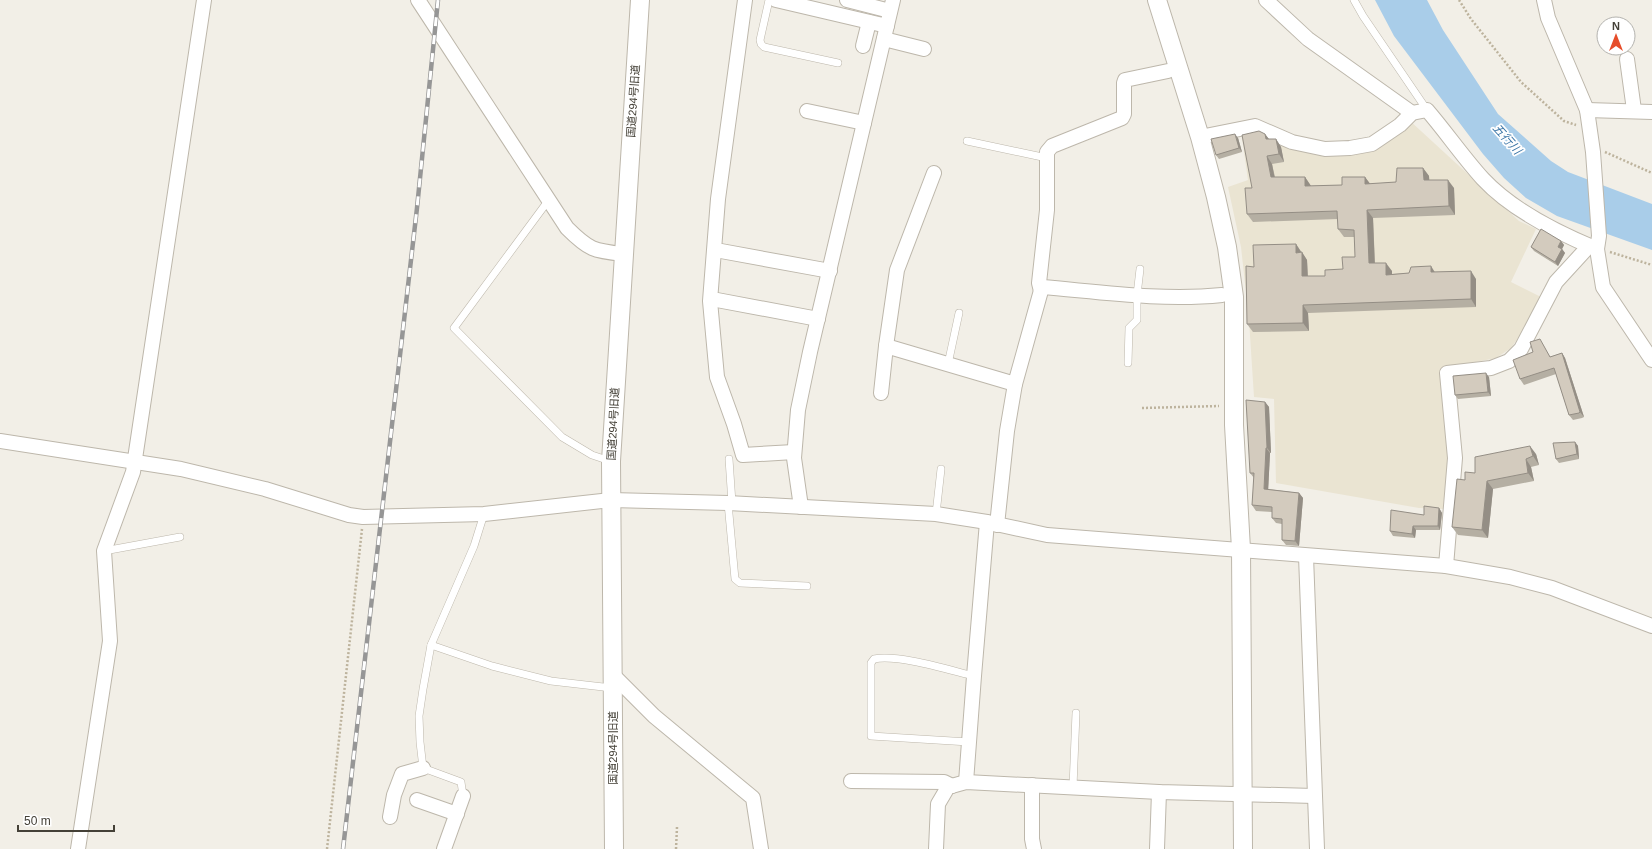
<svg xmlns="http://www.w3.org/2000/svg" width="1652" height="849" viewBox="0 0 1652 849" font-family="Arial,'Noto Sans JP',sans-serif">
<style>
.education{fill:#eae4d2}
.water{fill:#a9cde9}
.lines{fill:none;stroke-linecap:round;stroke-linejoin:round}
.service-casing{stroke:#bdb7ab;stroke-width:8}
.minor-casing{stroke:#bdb7ab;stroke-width:16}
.tertiary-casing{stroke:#bdb7ab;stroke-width:20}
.path{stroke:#bdb39d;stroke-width:2.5;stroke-dasharray:2 2;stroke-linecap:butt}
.service{stroke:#fff;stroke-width:7}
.minor{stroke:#fff;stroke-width:14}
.tertiary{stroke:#fff;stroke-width:18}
.rail-casing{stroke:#969696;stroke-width:4.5}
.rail{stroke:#fff;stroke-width:3;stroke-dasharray:9;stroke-linecap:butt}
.wall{fill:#b5afa3}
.shaded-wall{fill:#948e85}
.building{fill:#d3cbbe;stroke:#948e85}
.labels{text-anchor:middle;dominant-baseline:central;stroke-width:3.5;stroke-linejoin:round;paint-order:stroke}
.street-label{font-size:11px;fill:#444037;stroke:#fff}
.water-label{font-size:12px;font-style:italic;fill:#3a75a6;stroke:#fff}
</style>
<rect width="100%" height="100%" fill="#f2efe7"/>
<!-- education -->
<polygon class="education" points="1409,120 1519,221 1536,229 1511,282 1541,297 1520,335 1511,348 1496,358 1441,369 1448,459 1443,509 1419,508 1276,483 1274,399 1254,397 1249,320 1241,247 1228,187 1248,180 1241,131 1294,147 1380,145 1393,138"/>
<!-- water -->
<polygon class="water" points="1375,0 1427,0 1443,30 1498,114 1551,161 1568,172 1652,204 1652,250 1557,216 1526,198 1504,178 1483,154 1394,36"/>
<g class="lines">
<defs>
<g id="service">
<polyline points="769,0 760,40 761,44 764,47 838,63"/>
<polyline points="1354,0 1363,16 1427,110"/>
<polyline points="967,141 1047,158"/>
<polyline points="548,201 454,328 562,437 592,455 610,461"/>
<polyline points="1128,363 1129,328 1137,320 1137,295 1140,269"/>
<polyline points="948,364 959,313"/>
<polyline points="729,459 732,503"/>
<polyline points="728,503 735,579 740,583 807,586"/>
<polyline points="936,514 941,469"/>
<polyline points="104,551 180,537"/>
<polyline points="431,645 492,666 551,681 612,688"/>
<path d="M969,742L871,736V663L874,659C898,654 949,670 974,676"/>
<polyline points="1073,787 1076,713"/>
<polyline points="463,796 461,782 423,768 420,742 419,716 423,689 431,645 474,546 484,514"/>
</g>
<g id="minor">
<path d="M418,0L567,228C589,250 594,251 623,254"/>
<polyline points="745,0 718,199 710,301 717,377 734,424 743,455 794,452"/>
<polyline points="776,0 887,26"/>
<polyline points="847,0 890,11"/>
<polyline points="1266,0 1308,39 1412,113"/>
<polyline points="1544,0 1548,18 1587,110 1593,152 1599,236 1597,249 1603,287 1652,360"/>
<polyline points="884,39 924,49"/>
<polyline points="863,46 869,22"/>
<polyline points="1627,59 1634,110"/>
<polyline points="1587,110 1652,112"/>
<polyline points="807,111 864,123"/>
<path d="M1200,137L1255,126L1292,142L1325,149L1350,148L1372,144L1400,125L1412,113L1427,110C1446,132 1463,157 1483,179C1512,210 1558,233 1597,249"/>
<polyline points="721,251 830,271"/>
<polyline points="1041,291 1039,283 1047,210 1047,152 1052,146 1122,118 1124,114 1124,83 1125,80 1168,71"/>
<polyline points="717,300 818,319"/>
<polyline points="886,346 897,270 934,173"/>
<polyline points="881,393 886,346 1015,384"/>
<polyline points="0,441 181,469 265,489 349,515 363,517 484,514 611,500 728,503 936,514 987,522 1047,535 1446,566 1510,577 1552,588 1652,626"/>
<polyline points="801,507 794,458 798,410 810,352 893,0"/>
<path d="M997,525L1007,431L1015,384L1042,287C1101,292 1162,301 1222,295"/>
<polyline points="1306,556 1317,849"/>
<polyline points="1446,566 1455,458 1447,373 1491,368 1509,361 1521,349 1556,282 1589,246"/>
<polyline points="613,675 654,716 753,798 761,849"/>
<polyline points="851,781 944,782 952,786"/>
<polyline points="966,782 974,676 987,522"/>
<polyline points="1032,785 1032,839 1034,849"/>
<polyline points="417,800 457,814"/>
<polyline points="390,817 394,795 402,774 423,768"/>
<polyline points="78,849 110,641 104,551 133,472 204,0"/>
<polyline points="444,849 463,796"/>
<polyline points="936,849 938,804 948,787 966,782 1159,792 1314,796"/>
<polyline points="1157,849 1159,792"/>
</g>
<g id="tertiary">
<polyline points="1157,0 1200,137 1216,197 1227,247 1234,297 1234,425 1241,549 1243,849"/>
<polyline points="614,849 611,461 640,0"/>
</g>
</defs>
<!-- service casing -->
<use href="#service" class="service-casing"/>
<!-- minor casing -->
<use href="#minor" class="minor-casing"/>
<!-- tertiary casing -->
<use href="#tertiary" class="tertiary-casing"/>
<!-- path -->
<g class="path">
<polyline points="1459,0 1471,19 1521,82 1564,121 1576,125"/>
<polyline points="1605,152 1652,173"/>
<polyline points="1610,252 1652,265"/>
<polyline points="1142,408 1219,406"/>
<polyline points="327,849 362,529"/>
<polyline points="676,849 677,827"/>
</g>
<!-- service -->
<use href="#service" class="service"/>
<!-- minor -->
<use href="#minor" class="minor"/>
<!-- tertiary -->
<use href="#tertiary" class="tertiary"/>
<defs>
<polyline id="rail" points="343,849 417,208 438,0"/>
</defs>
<!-- rail casing -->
<use href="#rail" class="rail-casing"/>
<!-- rail -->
<use href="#rail" class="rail"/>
</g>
<!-- wall -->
<g class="wall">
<polygon points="1265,134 1269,139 1276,139 1281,147 1284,162 1272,164 1275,177 1305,177 1311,186 1342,185 1365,177 1370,184 1396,182 1423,168 1429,176 1429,180 1454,188 1455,215 1373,218 1375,263 1392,271 1392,274 1435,272 1476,279 1476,307 1308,313 1309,331 1253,332 1247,324 1254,267 1296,244 1307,260 1308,276 1325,276 1343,269 1355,257 1355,237 1344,237 1338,229 1338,219 1253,222 1247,214 1252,188"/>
<polygon points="1238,138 1242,152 1219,159 1216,155"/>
<polygon points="1561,241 1564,245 1562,249 1565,253 1558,266 1534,251 1531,247"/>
<polygon points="1543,345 1550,357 1562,353 1565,358 1584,417 1582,418 1573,420 1569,415 1556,374 1524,385 1520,379 1533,352"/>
<polygon points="1489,377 1491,396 1458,399 1455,395"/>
<polygon points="1265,402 1269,407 1271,453 1270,453 1268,489 1299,493 1303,498 1299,546 1286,545 1282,540 1282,524 1276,523 1272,518 1272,512 1256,511 1252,505 1254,478 1250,473"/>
<polygon points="1575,442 1578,446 1579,459 1559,463 1556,459"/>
<polygon points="1536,454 1539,465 1531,467 1534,481 1493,489 1488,538 1458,535 1452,527 1465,480 1475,473"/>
<polygon points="1439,508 1442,513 1440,530 1416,530 1415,538 1393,536 1390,531"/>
</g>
<!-- shaded-wall -->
<g class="shaded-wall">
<polygon points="1235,134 1238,138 1242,152 1239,148"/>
<polygon points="1265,134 1271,142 1266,139"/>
<polygon points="1276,139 1281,147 1284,162 1279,154"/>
<polygon points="1267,156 1272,164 1276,185 1271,177"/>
<polygon points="1423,168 1429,176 1430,188 1424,180"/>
<polygon points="1305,177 1311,186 1311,194 1305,186"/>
<polygon points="1365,177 1371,185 1365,184"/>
<polygon points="1448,180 1454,188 1455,215 1449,206"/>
<polygon points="1367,210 1373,218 1375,271 1369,263"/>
<polygon points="1561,241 1564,245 1562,249 1565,253 1558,266 1555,262 1558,247"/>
<polygon points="1296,244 1301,252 1296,253"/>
<polygon points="1302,252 1307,260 1308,284 1302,276"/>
<polygon points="1386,263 1392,271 1392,283 1386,275"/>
<polygon points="1431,266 1436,274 1431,272"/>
<polygon points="1471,271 1476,279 1476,307 1471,299"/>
<polygon points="1303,305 1308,313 1309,331 1303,323"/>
<polygon points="1562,353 1565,358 1584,417 1580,412"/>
<polygon points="1486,373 1489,377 1491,396 1488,392"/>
<polygon points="1265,402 1269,407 1271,453 1267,448"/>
<polygon points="1575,442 1578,446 1579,459 1577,454"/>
<polygon points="1530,446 1536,454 1539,465 1533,456"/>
<polygon points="1266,448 1270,453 1268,494 1264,489"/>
<polygon points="1526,459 1531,467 1534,481 1528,473"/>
<polygon points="1487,481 1493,489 1488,538 1482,530"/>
<polygon points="1299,493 1303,498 1299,546 1295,541"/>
<polygon points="1439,508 1442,513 1440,530 1438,526"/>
<polygon points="1413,526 1416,530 1415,538 1412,534"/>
</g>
<!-- building -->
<g class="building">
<polygon points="1259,131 1265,134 1266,139 1276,139 1279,154 1267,156 1271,177 1305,177 1305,186 1342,185 1342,177 1365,177 1365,184 1396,182 1397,168 1423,168 1424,180 1448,180 1449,206 1367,210 1369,263 1386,263 1386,275 1409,273 1411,267 1431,266 1431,272 1471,271 1471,299 1303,305 1303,323 1247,324 1246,266 1254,267 1253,245 1296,244 1296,253 1302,252 1302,276 1325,276 1325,270 1343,269 1342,257 1355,257 1354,230 1338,229 1337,211 1247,214 1245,188 1252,188 1242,135"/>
<polygon points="1235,134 1239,148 1216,155 1211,139"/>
<polygon points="1541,229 1561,241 1558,247 1562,249 1555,262 1531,247"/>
<polygon points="1540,339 1550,357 1562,353 1580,412 1579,413 1569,415 1554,368 1520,379 1513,360 1533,352 1530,342"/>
<polygon points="1486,373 1488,392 1455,395 1453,376"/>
<polygon points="1246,400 1265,402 1267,448 1266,448 1264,489 1299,493 1295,541 1282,540 1282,519 1272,518 1272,507 1252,505 1254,473 1250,473"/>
<polygon points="1575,442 1577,454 1556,459 1553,443"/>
<polygon points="1530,446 1533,456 1526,459 1528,473 1487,481 1482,530 1452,527 1457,479 1465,480 1465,472 1475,473 1475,457"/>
<polygon points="1424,506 1439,508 1438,526 1413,526 1412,534 1390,531 1391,510 1424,515"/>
</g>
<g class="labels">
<!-- street labels -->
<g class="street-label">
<text transform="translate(633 101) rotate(-86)">国道294号旧道</text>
<text transform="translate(613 424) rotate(-87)">国道294号旧道</text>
<text transform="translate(613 748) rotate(-90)">国道294号旧道</text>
</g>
<!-- water labels -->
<g class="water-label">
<text transform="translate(1507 139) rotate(48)">五行川</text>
</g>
</g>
<!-- north arrow -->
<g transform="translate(1616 36)"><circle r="19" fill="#ffffff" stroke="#b4b3af"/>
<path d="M0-3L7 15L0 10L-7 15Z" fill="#e64d2a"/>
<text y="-6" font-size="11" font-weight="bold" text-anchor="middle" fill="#444037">N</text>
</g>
<!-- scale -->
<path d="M18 825v6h96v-6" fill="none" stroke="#444037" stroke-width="2"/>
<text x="24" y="825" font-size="12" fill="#444037" stroke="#ffffff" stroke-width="3" paint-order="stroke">50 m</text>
</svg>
